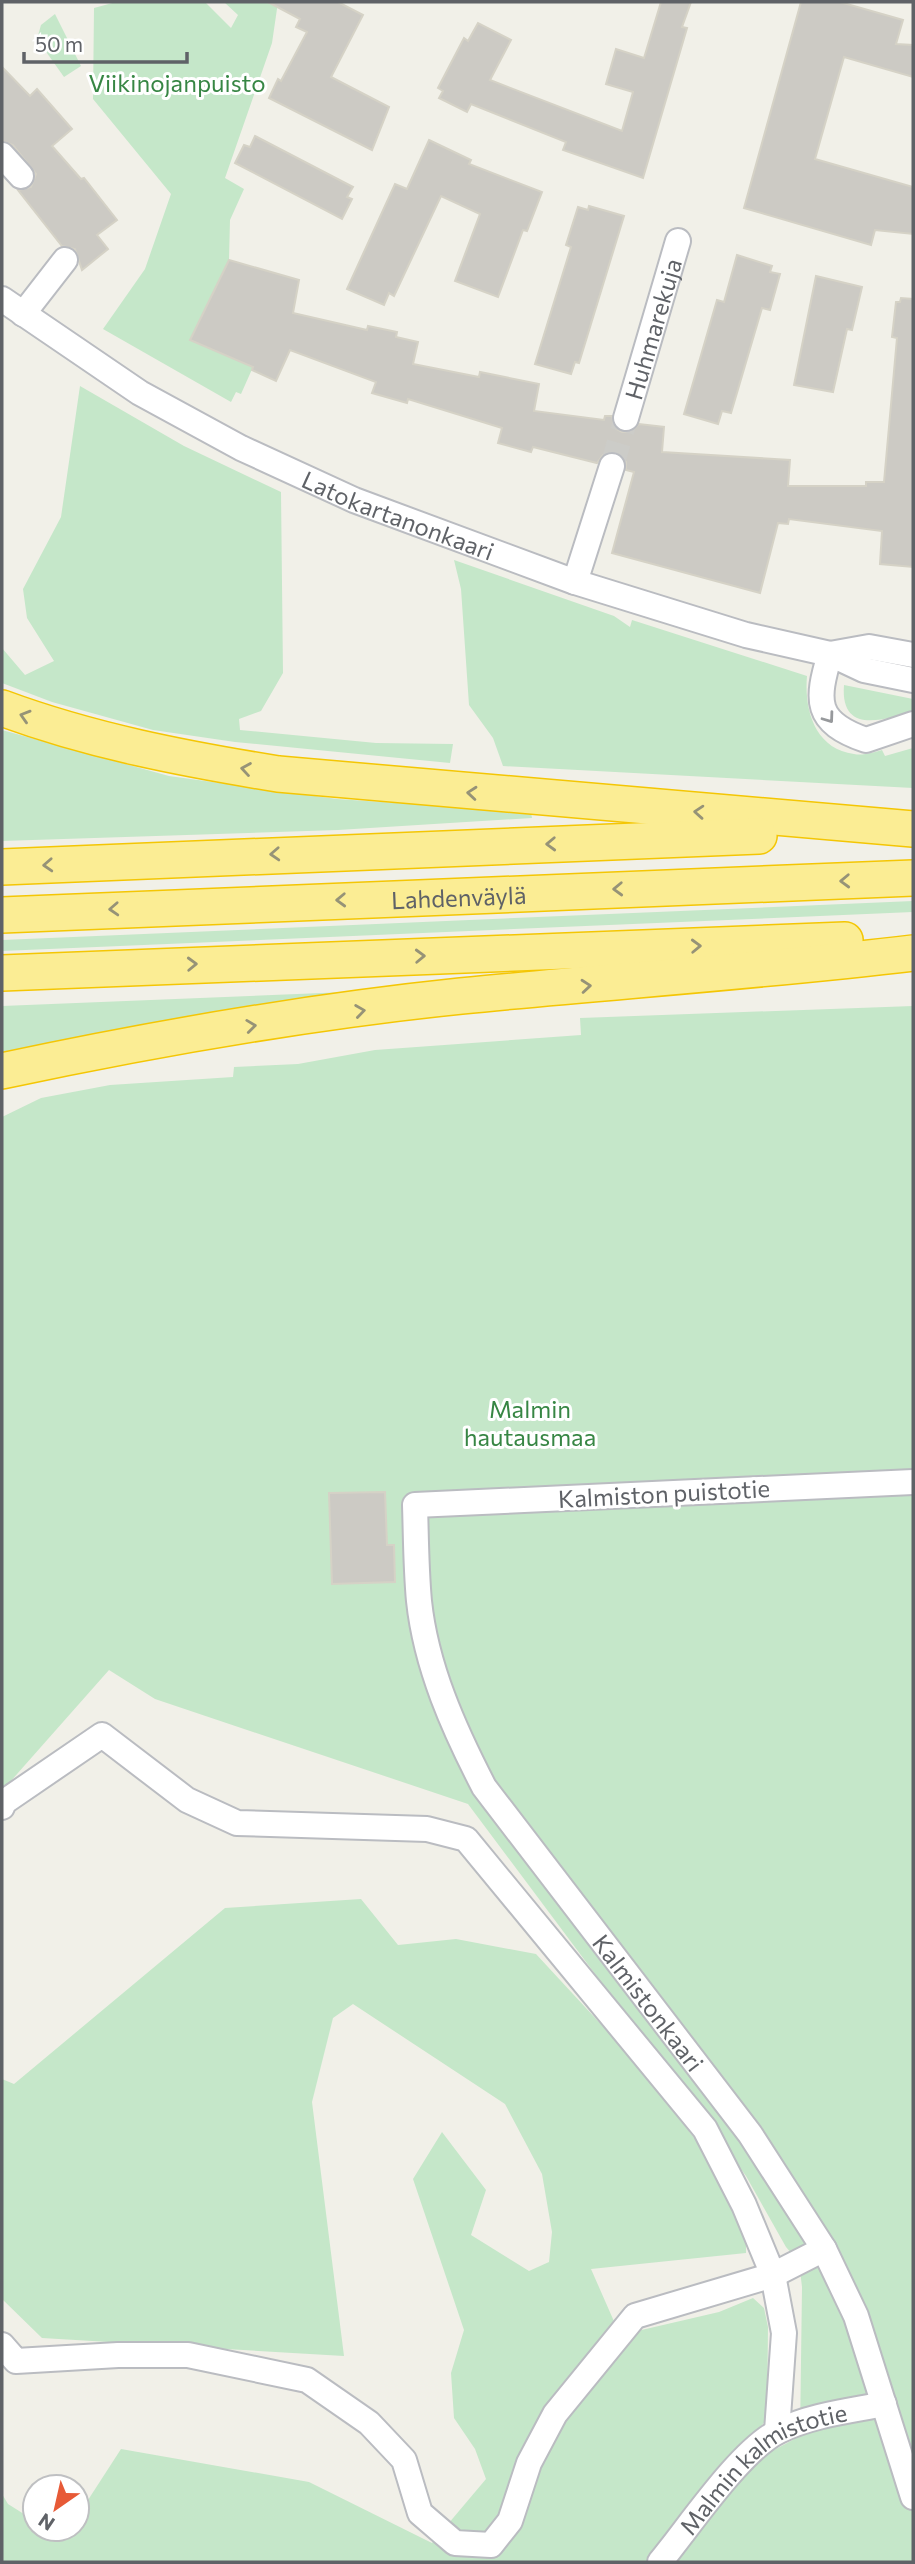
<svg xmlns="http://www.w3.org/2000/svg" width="915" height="2564" viewBox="0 0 915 2564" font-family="Commissioner,sans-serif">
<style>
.green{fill:#c5e7c9}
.building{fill:#cccac4;stroke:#d5d2c6;stroke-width:2}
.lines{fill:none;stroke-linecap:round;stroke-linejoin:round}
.minor-tunnel{stroke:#ccccc8;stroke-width:24;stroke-dasharray:24 12;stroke-linecap:butt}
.minor-casing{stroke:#babcc1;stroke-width:28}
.highway-casing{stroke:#f4c604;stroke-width:38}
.minor{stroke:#fff;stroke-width:24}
.highway{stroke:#fbed94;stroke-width:35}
.oneway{stroke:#969377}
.oneway2{stroke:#97999c}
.labels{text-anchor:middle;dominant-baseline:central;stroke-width:6;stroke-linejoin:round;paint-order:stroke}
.park-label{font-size:24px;fill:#378644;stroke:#fff}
.street-label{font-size:24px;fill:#5f6267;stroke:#fff}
</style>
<rect width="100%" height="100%" fill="#f1f0e8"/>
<!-- green -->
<g class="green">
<polygon points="116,2 205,2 231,28 238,15 224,2 278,2 272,43 225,178 244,189 230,220 229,260 190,340 253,367 241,394 236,392 231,402 103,329 145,269 171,194 93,99 94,8"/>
<polygon points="55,14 81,66 64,77 37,39 41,25"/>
<polygon points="80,386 184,446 281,492 283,673 261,711 239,719 240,730 376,743 453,744 450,763 235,742 153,730 52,702 2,683 2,648 25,675 54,661 27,618 23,589 61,517"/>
<path d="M454,560L614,616L630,627L632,620L807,676C804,710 815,749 854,754C863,756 874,752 882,750L885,756L913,748V788L503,766L493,738L469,705L461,589Z"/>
<path d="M844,685L913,699V711C884,720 840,735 844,685Z"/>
<polygon points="2,730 169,776 337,799 531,812 532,818 338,830 2,841"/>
<polygon points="913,901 913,912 2,951 2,940"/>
<polygon points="396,990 2,1060 2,1006"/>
<polygon points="913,1006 913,2562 675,2562 733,2487 763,2456 800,2436 802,2287 799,2262 786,2247 746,2176 468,1804 155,1699 109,1670 2,1791 2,1117 41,1098 110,1085 233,1077 234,1067 298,1064 375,1050 581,1035 580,1018"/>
<polygon points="361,1899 398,1945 456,1939 536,1954 634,2060 722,2174 746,2230 746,2253 591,2269 620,2335 719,2312 753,2298 764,2308 768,2327 767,2419 648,2562 2,2562 2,2494 8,2504 35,2521 35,2529 47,2529 60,2537 67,2529 77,2529 77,2517 121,2449 309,2482 432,2543 486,2479 475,2449 454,2418 451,2373 464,2330 413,2179 442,2132 486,2190 471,2235 529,2271 549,2262 552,2232 542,2174 505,2104 353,2004 333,2018 312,2102 344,2356 42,2338 2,2299 2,2079 14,2084 225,1908"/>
</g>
<!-- building -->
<g class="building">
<polygon points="268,2 338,2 363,15 331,77 389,107 372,150 269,98 278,79 281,81 307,32 296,27 300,19"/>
<polygon points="661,2 691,2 682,27 687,28 643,178 563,150 566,142 471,104 467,112 439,98 443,91 438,88 464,38 468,41 478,23 511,40 490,80 622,131 633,92 606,84 616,49 644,58"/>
<polygon points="801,2 840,2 903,20 896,44 913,45 913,77 844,57 815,159 913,187 913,234 875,230 871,245 744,208"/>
<polygon points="2,67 30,96 37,89 72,129 52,146 81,179 84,178 117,220 97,235 108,249 82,270 75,249 62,246 18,190 31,187 36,174 13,145 2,141"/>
<polygon points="255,136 353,187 347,197 352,199 342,219 235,163 244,145 250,147"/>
<polygon points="429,140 471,160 469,164 542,192 527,231 523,230 498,297 455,281 480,214 441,196 394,296 389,293 384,305 347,289 395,184 407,189"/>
<polygon points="589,206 624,216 579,363 575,362 571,374 535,364 571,247 566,245 578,207 588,210"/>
<polygon points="737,255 772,266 770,272 780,274 770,310 762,308 731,413 722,411 718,424 684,414 717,300 724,302"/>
<polygon points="229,260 299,280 293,313 367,330 368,326 397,332 396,337 418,342 413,364 479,377 480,372 539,384 534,411 604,420 605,416 612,416 615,428 622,432 630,432 639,424 664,427 662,452 790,460 788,486 866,486 866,482 884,482 897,338 892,337 896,302 900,302 901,298 913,299 913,567 880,564 882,531 789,519 788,524 778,523 760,593 612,553 634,472 626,470 626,462 617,452 603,455 597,463 533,447 531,452 498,443 502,428 408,399 407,403 372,393 376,382 290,350 276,381 252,370 253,367 190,340"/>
<polygon points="816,276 862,287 852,330 847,329 833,392 794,385"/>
<polygon points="385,1492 387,1545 394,1545 395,1582 332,1584 329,1493"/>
</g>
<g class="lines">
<!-- minor-tunnel -->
<polyline class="minor-tunnel" points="612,466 626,418"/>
<defs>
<g id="minor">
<polyline points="2,155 21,176"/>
<path id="s1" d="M2,299L140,393L241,448L354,500L575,582L746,635L830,654L864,670L913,680"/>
<polyline points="23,314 65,260"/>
<path id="s2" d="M626,418L678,241"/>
<polyline points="575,582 612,466"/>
<path d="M830,654C816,701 814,722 866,740L913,724"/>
<polyline points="830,654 869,647 913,655"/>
<path id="s3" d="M913,1482L415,1505C416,1537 416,1569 419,1601C426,1667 454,1729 484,1787L750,2134L824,2249L856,2316L913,2497"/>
<polyline points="2,1807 4,1802 102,1735 187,1800 237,1823 427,1829 466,1839 705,2129 744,2205 773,2275 784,2333 777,2431"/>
<polyline points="2,2345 16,2361 118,2355 188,2355 307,2380 369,2423 404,2460 420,2513 455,2543 491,2545 510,2521 529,2463 555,2414 635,2316 773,2275 824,2249"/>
<path id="s4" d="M660,2562C689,2527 740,2450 779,2431C811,2415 849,2411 884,2404"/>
</g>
<g id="highway">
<path d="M2,708C91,741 185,759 278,774L913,829"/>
<polyline points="2,867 759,836"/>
<path id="s5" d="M2,915L913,878"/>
<polyline points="2,973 845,940"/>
<path d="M2,1071C152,1039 308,1012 461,996C612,981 763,971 913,953"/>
</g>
</defs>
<!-- minor casing -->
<use href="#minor" class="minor-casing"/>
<!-- highway casing -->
<use href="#highway" class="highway-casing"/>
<!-- minor -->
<use href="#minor" class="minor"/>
<!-- highway -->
<use href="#highway" class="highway"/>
</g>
<!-- one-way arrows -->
<defs><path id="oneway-chevron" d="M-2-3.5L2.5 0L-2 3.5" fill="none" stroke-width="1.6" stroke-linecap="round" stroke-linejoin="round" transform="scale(1.75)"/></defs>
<g class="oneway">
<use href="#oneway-chevron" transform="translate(25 716) rotate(-163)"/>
<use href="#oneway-chevron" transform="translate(246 769) rotate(-171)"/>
<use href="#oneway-chevron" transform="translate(472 793) rotate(-175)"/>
<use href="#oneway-chevron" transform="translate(699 812) rotate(-176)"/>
<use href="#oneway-chevron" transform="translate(551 844) rotate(178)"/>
<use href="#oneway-chevron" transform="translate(275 854) rotate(177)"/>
<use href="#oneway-chevron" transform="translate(48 865) rotate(177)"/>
<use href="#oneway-chevron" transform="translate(845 881) rotate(178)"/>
<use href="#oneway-chevron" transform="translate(618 889) rotate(178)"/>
<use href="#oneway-chevron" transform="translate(341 900) rotate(178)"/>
<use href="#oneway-chevron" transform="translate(114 909) rotate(177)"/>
<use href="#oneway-chevron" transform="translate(696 946) rotate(-2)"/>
<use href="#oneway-chevron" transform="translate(420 956) rotate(-2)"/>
<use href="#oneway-chevron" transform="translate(192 964) rotate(-2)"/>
<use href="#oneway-chevron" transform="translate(586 986) rotate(-5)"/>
<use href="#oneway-chevron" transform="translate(360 1011) rotate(-8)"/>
<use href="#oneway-chevron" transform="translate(251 1026) rotate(-7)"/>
</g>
<use class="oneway2" href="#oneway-chevron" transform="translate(829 718) rotate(54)"/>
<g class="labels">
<!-- park labels -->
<g class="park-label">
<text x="177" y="82">Viikinojanpuisto</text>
<text x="530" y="1408">Malmin<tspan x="530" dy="28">hautausmaa</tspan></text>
</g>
<!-- street labels -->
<g class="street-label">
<text stroke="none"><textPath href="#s2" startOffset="93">Huhmarekuja</textPath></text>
<text stroke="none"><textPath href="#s1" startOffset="453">Latokartanonkaari</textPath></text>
<text stroke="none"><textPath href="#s5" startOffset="457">Lahdenväylä</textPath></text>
<text transform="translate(664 1493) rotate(-3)">Kalmiston puistotie</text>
<text stroke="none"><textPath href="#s3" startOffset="1064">Kalmistonkaari</textPath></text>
<text stroke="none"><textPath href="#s4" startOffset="144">Malmin kalmistotie</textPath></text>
</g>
</g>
<!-- border -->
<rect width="915" height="2564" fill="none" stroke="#5f6267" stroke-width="7"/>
<!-- north arrow -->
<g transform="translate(56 2508) rotate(214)"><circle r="33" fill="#ffffff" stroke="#bfc0c2" stroke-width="2"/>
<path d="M0-5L12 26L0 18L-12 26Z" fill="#e75a37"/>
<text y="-10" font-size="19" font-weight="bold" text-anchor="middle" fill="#5f6267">N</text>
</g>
<!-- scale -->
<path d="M24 52v10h163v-10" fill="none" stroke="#5f6267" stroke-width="3.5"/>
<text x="35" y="52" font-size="21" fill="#5f6267" stroke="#ffffff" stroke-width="5" paint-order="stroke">50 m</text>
</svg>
